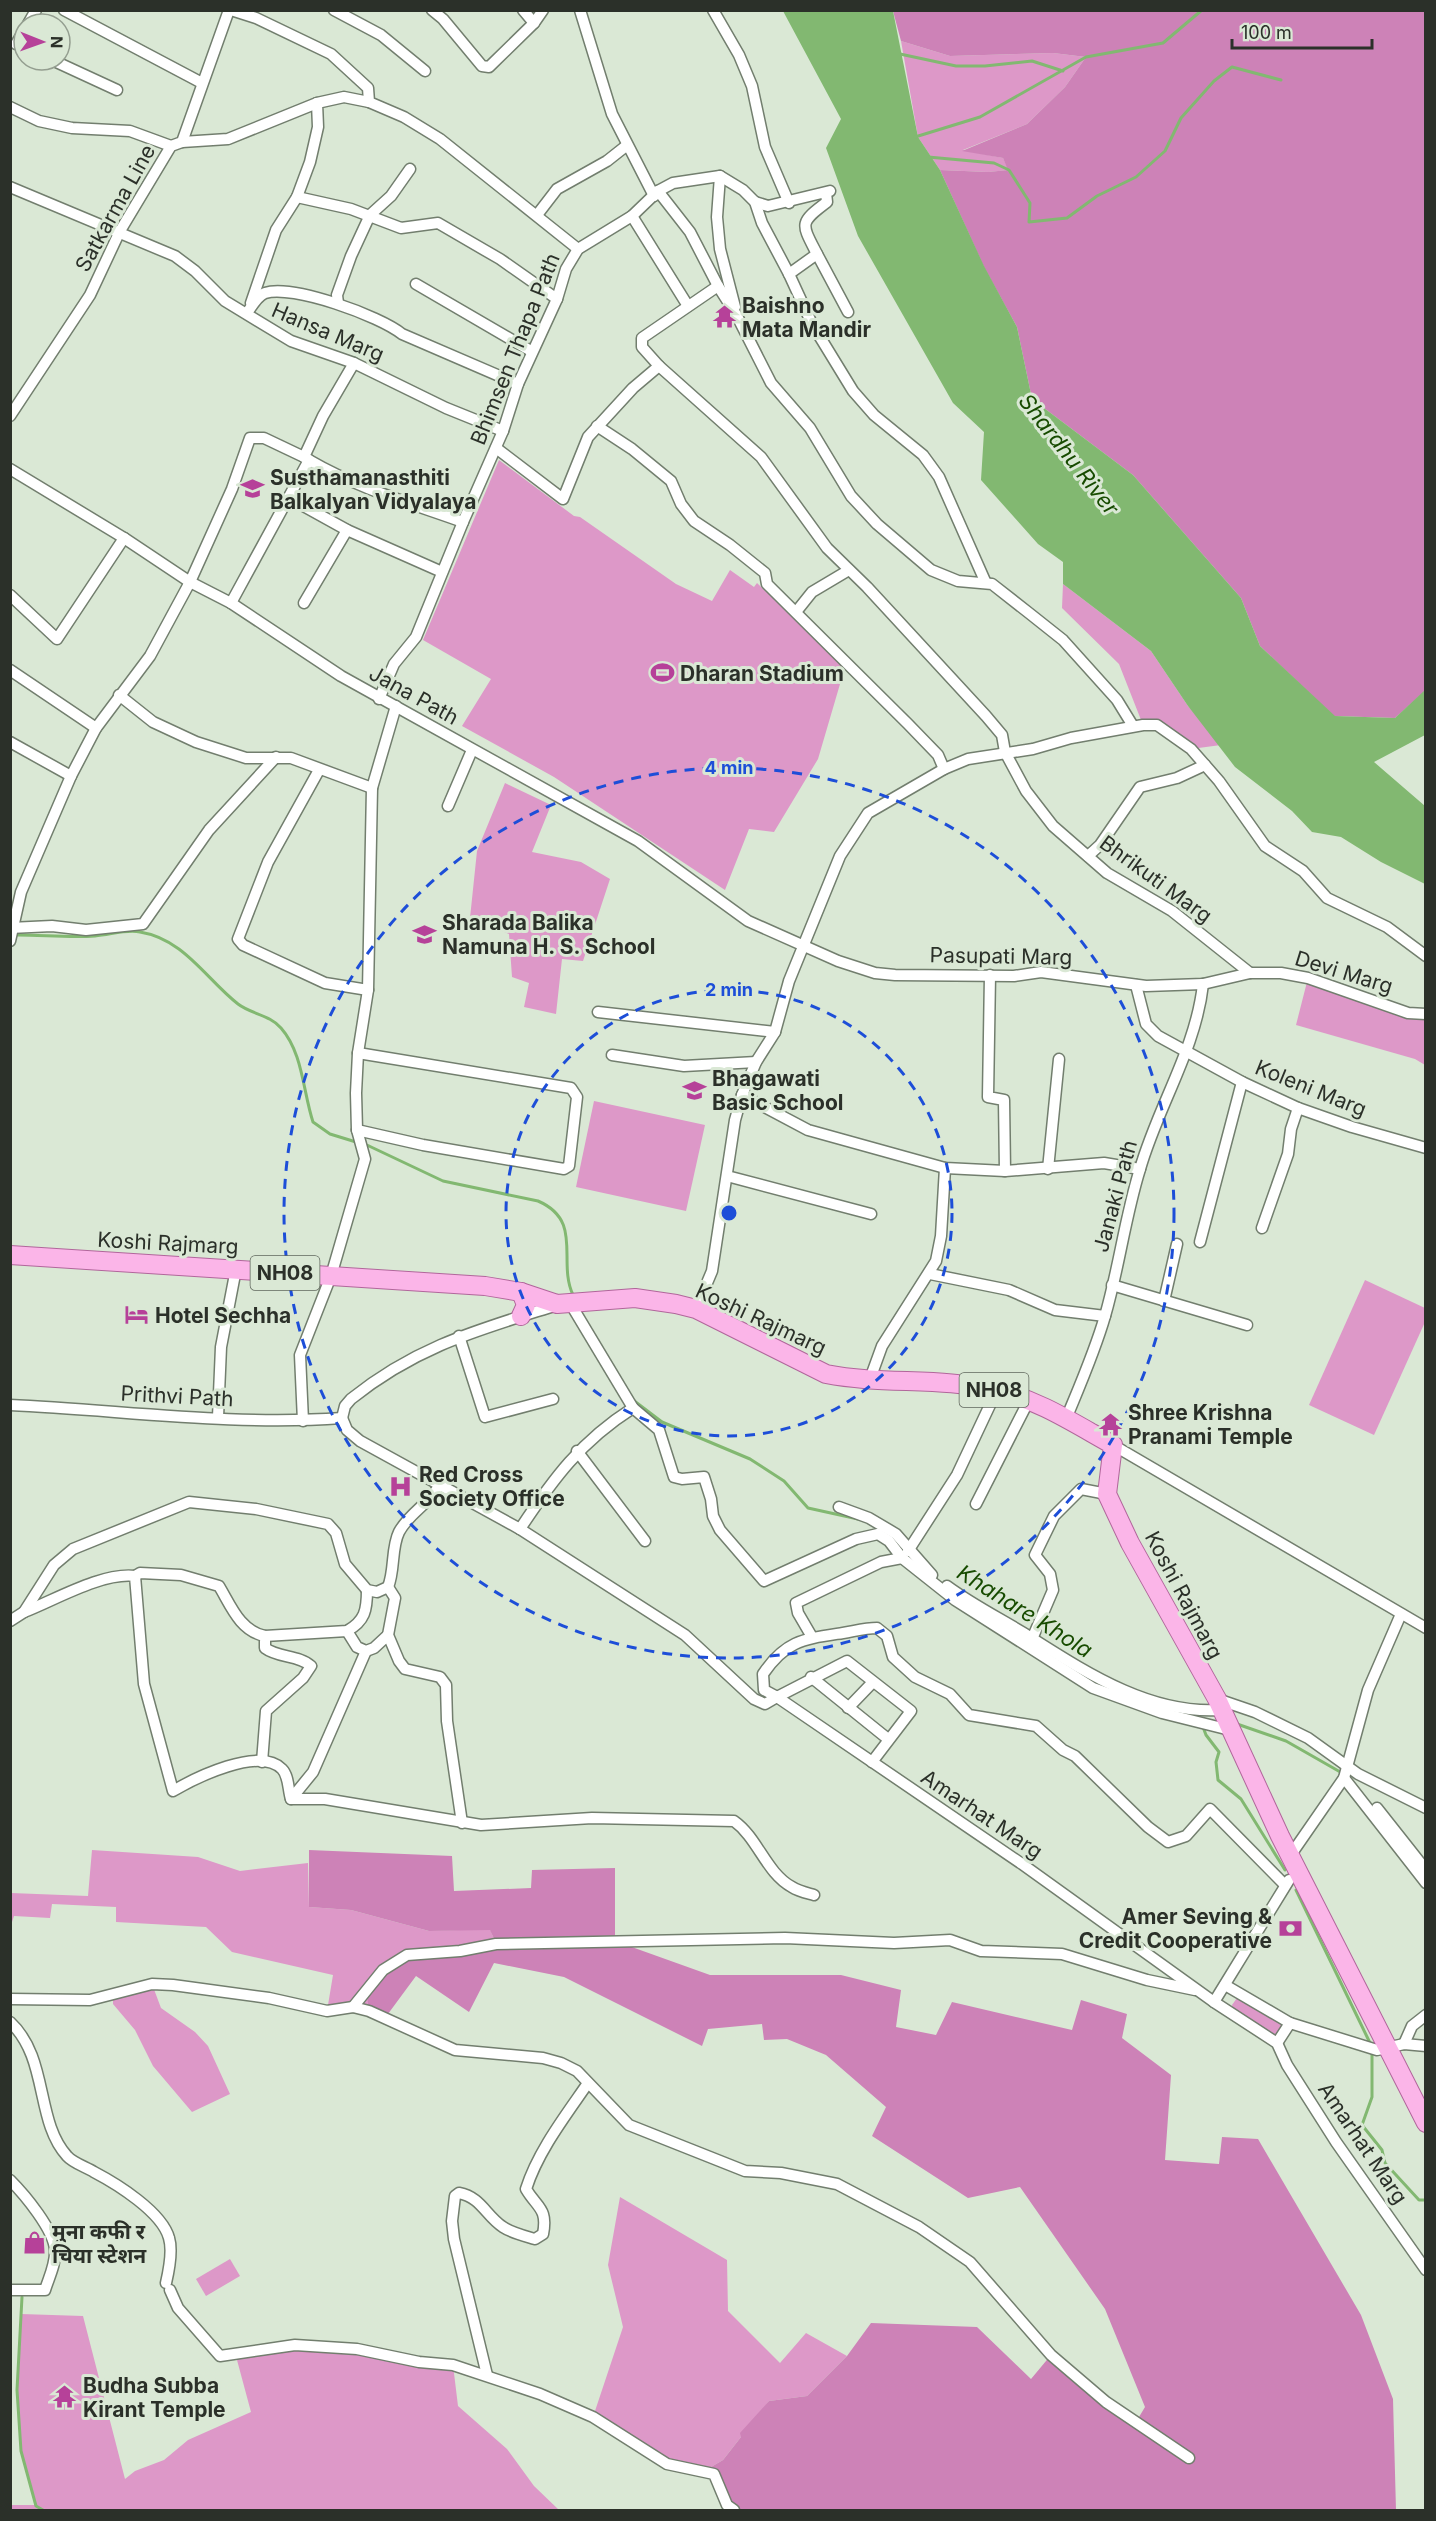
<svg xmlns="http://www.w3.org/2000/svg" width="1436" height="2521" viewBox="0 0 1436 2521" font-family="Inter,'Noto Sans Devanagari',sans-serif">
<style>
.green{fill:#dd98c8}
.forest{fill:#cd82b7}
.water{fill:#82b871}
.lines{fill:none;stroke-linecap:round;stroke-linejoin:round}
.stream{stroke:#82b871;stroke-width:3}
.minor-casing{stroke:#727e6e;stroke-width:13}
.primary-casing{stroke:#b1669b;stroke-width:20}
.minor{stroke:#fff;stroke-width:10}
.primary{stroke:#fbb5e8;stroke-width:18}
.ring{fill:none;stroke:#1d4ed8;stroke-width:3;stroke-dasharray:10 8}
.labels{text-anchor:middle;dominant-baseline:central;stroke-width:6;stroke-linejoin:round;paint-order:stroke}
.shield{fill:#dae8d5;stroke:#60675d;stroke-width:1.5}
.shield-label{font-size:20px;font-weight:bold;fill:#2b3029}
.street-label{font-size:21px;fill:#2b3029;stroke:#dae8d5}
.poi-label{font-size:21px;font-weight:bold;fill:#2b3029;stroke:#dae8d5;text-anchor:start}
.water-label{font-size:22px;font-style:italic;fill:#174b00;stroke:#dae8d5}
.centre{fill:#1d4ed8;stroke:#dae8d5;stroke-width:3}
.ring-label{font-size:18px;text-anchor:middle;font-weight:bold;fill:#1d4ed8;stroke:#dae8d5;stroke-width:6;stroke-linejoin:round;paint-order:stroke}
</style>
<rect width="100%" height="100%" fill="#dae8d5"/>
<!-- green -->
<g class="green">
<polygon points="901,41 950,56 1053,53 1086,57 1065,87 1027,124 963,150 1003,158 1009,170 988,172 940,170 918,137"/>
<polygon points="499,460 574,516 580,517 676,584 712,601 730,570 754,587 757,583 845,667 818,759 774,832 749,829 725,890 554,777 462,726 491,679 423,640"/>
<polygon points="1063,584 1151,651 1188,706 1221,745 1191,749 1171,734 1143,725 1119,664 1062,608"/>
<polygon points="505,783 551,805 532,852 581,862 610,879 583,961 562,959 556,1014 524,1007 529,983 512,977 509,934 470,918 477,851"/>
<polygon points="1308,978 1425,1014 1425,1065 1415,1059 1296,1025"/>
<polygon points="594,1101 705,1125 686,1211 576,1187"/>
<polygon points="1365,1280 1425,1308 1425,1322 1374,1435 1309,1405"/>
<polygon points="92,1850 198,1857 240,1871 308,1863 309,1907 351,1910 429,1931 490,1929 496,1944 435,1951 369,2011 327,2011 333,1975 232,1952 206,1927 116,1922 116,1907 52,1904 50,1918 14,1916 11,1925 11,1893 88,1896"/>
<polygon points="152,1984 161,2008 195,2032 208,2046 230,2094 192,2112 153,2066 135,2030 113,2004 113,1996"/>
<polygon points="1241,1997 1283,2026 1277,2039 1234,2011 1232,2005 1237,1998"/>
<polygon points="620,2197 727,2260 728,2311 780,2363 806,2333 847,2356 807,2396 769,2401 723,2460 706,2470 685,2468 593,2417 623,2327 608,2265"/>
<polygon points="230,2259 240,2276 206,2296 196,2279"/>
<polygon points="21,2314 83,2316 125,2479 135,2471 164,2460 188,2440 251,2412 237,2360 232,2354 295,2345 453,2365 458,2406 507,2449 534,2486 559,2510 11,2510 11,2505 35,2505 21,2451 17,2390"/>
</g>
<!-- forest -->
<g class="forest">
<polygon points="893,11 1425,11 1426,690 1395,718 1334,716 1260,646 1241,598 1133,475 1032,399 1017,327 984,267 940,170 988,172 1008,170 1003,158 962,151 1027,124 1065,87 1086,57 1053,53 950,56 901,41"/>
<polygon points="309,1850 452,1856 454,1891 531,1888 532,1870 615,1868 615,1941 710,1975 841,1975 901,1990 896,2027 936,2035 952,2002 1072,2030 1081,2000 1127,2014 1122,2038 1171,2075 1165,2160 1219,2164 1222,2137 1258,2139 1361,2315 1393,2399 1396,2510 734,2510 706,2470 723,2460 741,2437 740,2433 769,2401 807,2396 847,2356 871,2323 977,2327 1031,2379 1051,2355 1136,2422 1145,2407 1105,2309 1020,2187 968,2198 872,2136 886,2107 826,2055 787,2039 764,2040 762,2024 708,2029 702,2046 564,1977 494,1963 469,2012 416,1976 385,2018 369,2011 366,1988 407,1955 496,1943 490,1930 429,1931 351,1910 309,1907"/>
</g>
<!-- water -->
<polygon class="water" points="783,11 893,11 918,137 940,170 984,266 1017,327 1032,399 1133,475 1241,598 1260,646 1335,716 1395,718 1425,690 1425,735 1374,762 1425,806 1425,884 1381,862 1341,837 1312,832 1292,811 1235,767 1188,706 1151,651 1063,584 1063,562 1038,544 981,480 984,432 953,403 858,236 826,148 841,119"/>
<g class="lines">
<!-- stream -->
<g class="stream">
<polyline points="900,54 956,66 985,66 1032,61 1063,71"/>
<polyline points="915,137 980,117 1086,57 1163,43 1202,10"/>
<polyline points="928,157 994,163 1009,170 1030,203 1029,222 1067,218 1097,196 1136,177 1165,151 1181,118 1214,81 1232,67 1281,80"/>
<path d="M18,935C43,935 70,938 95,936C110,935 126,929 140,932C184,939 206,979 238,1004C251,1014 270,1015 281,1028C303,1053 303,1092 313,1122L330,1134L369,1146L443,1181L538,1201C584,1221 557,1261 573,1295"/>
<polyline points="633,1400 662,1422 750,1459 784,1481 808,1508 858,1519"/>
<polyline points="1237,1724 1286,1741 1342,1773"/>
<polyline points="1203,1727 1206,1735 1219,1752 1216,1762 1218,1780 1241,1799 1285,1870"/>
<polyline points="1296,1890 1371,2045"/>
<polyline points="1372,2051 1372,2097 1362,2125 1382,2150 1385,2163 1419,2200 1426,2200"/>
<polyline points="22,2297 17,2390 21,2451 36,2506 43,2510"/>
</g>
<defs>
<g id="minor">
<polyline points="64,10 202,83"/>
<polyline points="231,10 256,18 331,54 368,88 369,102 404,117 440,139 578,249"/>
<polyline points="334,10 381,35 425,71"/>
<polyline points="432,10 443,19 482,66 489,67 534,23 543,10"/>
<polyline points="523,10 534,23"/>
<polyline points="580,10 612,114 654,196"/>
<polyline points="713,10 739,55 752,86 765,147 789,203"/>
<polyline points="28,24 36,10"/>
<polyline points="16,44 24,31"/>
<polyline points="52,60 117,90"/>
<polyline points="10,107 39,121 72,128 130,131 171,146"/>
<polyline points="182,142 228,139 317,103"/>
<polyline points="720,176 717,217 720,249 735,307"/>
<polyline points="10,187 175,256 195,271 225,301 291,341 354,363 446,408 503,431"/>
<polyline points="658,191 690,232 718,286 737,316 771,383 810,428 851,496 877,524 931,570 958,581 992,584 1029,613 1063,640 1117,700 1133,726"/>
<polyline points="297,197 351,209 401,228 438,223 500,259 557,299"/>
<polyline points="755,202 768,206 830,191"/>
<polyline points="537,215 557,189 607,161 626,146"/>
<polyline points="632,216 688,306"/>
<polyline points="817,254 848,312"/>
<path d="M789,274L817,254C801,223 799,223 827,202L826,193"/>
<polyline points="416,284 531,351"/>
<polyline points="718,286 642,338 642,347 659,366 761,457 827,548 867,587 986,716 1002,735 1005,752 1026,791 1053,826 1107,873 1172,911 1250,973"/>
<polyline points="251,303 276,230 297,197 310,162 318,127 317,103 344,97 369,102"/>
<polyline points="338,303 337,295 351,256 370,215 391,196 410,169"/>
<path d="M249,310C253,304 259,295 265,293C292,284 380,316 402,334L518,384"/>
<polyline points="10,416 90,295 120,231 171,146 182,142 229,10"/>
<polyline points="597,426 632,449 671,481 681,504 694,521 730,545 765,573 767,584 908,724 938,755 944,769"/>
<polyline points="496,448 563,499 588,437 633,388 659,366"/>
<path d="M309,460C357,488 410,503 463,522"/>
<polyline points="10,469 124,538 190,582 231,603 341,676 638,841 748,921 838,961 875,973 895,975 1014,976 1041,972 1146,986 1203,984 1250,973 1281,973 1308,978 1408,1013 1426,1014"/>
<polyline points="289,498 347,530 442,572"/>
<polyline points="10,595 57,639 124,538"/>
<polyline points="231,603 309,460 304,457"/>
<polyline points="304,603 347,530"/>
<polyline points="796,612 812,592 849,570"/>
<polyline points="10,670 96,728"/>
<polyline points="119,695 153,722 196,742 246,758 291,758 372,788"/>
<polyline points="379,699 394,664 416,637 463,522 503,431 518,384 557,299 566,269 578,249 632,216 658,191 673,183 720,176 743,190 755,202 762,223 789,274 812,324 853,391 874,415 923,455 939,477 985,581"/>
<polyline points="10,742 71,776"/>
<polyline points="319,770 268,862 238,939 243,945 325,983 368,990"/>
<polyline points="448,806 472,750"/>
<polyline points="1088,856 1100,845 1140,787 1177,778 1205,765"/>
<polyline points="10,928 52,926 86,930 143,924 209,830 276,757"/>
<polyline points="10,941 21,892 71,776 96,728 150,656 190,582 232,489 250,438 264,438 304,457 323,416 354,363"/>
<polyline points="990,975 988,1097 1004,1100 1005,1171"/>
<polyline points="1136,985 1146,1024 1158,1036 1242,1082 1298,1108 1352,1127 1426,1148"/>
<polyline points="598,1012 775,1032"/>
<polyline points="612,1055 684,1066 756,1062"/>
<polyline points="742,1095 808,1130 945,1168 1005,1171 1104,1163 1140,1169"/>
<polyline points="357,1130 423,1145 564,1169 569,1166 577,1097 571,1088 358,1053"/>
<polyline points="1048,1169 1059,1059"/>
<polyline points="727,1176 871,1214"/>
<polyline points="1262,1228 1288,1154 1291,1129 1298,1108"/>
<polyline points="1200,1242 1242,1082"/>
<polyline points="930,1274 1009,1290 1055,1310 1105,1316"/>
<polyline points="1112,1285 1247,1325"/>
<polyline points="1164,1301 1177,1244"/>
<polyline points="570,1303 633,1408"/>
<polyline points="696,1309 712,1271 735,1120 742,1095 756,1062 775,1032 789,981 840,856 868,813 944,769 968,759 1033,749 1071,738 1143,725 1157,725 1191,749 1219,781 1265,846 1303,871 1327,898 1387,927 1426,956"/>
<polyline points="459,1336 485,1417 553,1399"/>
<polyline points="870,1379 882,1346 936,1261 941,1236 945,1168"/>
<path d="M10,1405C121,1410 232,1426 342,1418"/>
<polyline points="218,1417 221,1347 236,1269"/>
<polyline points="342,1418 347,1430 360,1441 520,1529 685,1635 754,1699 765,1704 777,1697 1022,1864 1214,2002 1277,2043 1287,2065 1336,2142 1426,2270"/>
<path d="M342,1418L345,1406L351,1399C417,1346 478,1330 557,1305"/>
<path d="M1066,1419C1080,1385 1095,1351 1105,1316C1119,1268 1125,1217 1140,1169C1158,1106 1196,1049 1203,984"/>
<polyline points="303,1421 300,1355 331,1276 365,1159 357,1130 356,1093 358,1053 368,990 372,788 396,706"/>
<polyline points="1113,1445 1426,1628"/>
<polyline points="577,1451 645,1541"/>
<polyline points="976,1504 1029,1400"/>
<polyline points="839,1507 869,1518 896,1534 932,1575"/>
<path d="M520,1529C553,1479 581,1441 633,1408L659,1430L674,1477L682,1479L704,1477L711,1499L713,1516L720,1530L764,1581L856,1539L878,1534L889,1541L902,1558L955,1600L1093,1688L1162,1713L1230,1730"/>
<polyline points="908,1551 957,1475 997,1390"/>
<path d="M135,1576L140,1573L181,1575L219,1586C231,1606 240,1631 265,1636V1648C278,1658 299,1655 311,1666L303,1678L266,1711L262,1762"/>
<path d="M947,1586C970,1603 997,1617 1022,1632C1081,1669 1147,1715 1221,1710"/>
<polyline points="388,1587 395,1598 388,1635 399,1661 405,1669 440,1677 446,1685 447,1721 462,1823"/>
<path d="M24,1612C55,1600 102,1572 135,1576L144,1684L173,1791C195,1778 259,1746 282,1769C289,1776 288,1790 291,1799H325L481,1825L592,1818L734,1821C758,1838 766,1873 792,1887C798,1891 807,1893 814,1895"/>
<path d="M10,1621L24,1612L54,1565L73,1549L189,1502L256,1509L328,1524L336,1533L345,1564L367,1590L377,1592L388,1587C395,1570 391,1548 399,1532C409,1513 429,1504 439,1486"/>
<polyline points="347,1631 357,1647 366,1651 374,1648 388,1635"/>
<path d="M265,1636L347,1631C365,1621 367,1610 367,1590"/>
<polyline points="812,1637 798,1613 796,1603 881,1562 902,1558"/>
<polyline points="1032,1639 1053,1590 1050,1574 1035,1555 1054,1516 1081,1489 1107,1494"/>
<polyline points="811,1677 888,1739"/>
<polyline points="1217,1699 1255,1712 1308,1738 1358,1774 1426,1808"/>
<polyline points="848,1708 873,1682"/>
<path d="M872,1762L911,1711L847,1661L777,1697L764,1690L763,1674C786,1640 804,1639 843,1633C855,1631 865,1628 877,1628L887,1636L893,1657L915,1677L950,1694L969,1715L1036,1726L1063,1750L1075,1756L1148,1827L1168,1842L1186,1836L1210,1809L1285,1885"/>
<polyline points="1344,1778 1426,1883"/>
<polyline points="291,1799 313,1772 366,1651"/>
<polyline points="1377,1808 1426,1870"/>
<polyline points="1290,1856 1344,1778 1368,1690 1401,1614"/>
<polyline points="1225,1985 1290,2023"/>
<polyline points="10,1999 90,2000 152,1984 173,1985 269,1998 327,2011 353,2007 369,2011 455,2050 543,2058 561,2063 577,2071 629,2125 745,2171 781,2173 837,2184 919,2227 970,2262 1051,2355 1106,2402 1189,2458"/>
<polyline points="1214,2002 1289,1880"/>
<polyline points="353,2007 383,1970 407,1955 460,1951 496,1944 785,1938 894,1943 950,1940 981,1951 1062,1954 1147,1980 1195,1990"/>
<path d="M10,2022C49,2058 35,2121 67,2156C73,2163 86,2167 94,2172C117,2184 162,2212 169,2238C173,2251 169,2270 166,2283"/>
<polyline points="1277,2043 1290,2023 1377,2050 1404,2044 1426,2046"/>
<polyline points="1404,2044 1412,2026 1426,2015"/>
<path d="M10,2180C25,2195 54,2230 55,2250C56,2264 49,2277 45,2290H10"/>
<polyline points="170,2290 178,2308 220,2356 295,2345 357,2349 419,2362 453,2365 540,2394 593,2417 667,2464 714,2474 727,2505 734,2510"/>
<path d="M487,2375L454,2239L452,2221L455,2196L459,2193C481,2197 486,2216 503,2227C512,2233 525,2236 535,2239L543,2234C548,2208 537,2208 526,2189C538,2151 566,2115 588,2083"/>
</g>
<g id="primary">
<path d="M10,1255L485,1286L521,1292L557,1304L635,1298L676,1304L696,1309L826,1374C882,1385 940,1377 996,1390C1039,1400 1075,1424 1113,1445L1107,1494L1130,1543L1217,1699L1280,1836L1426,2123"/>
<polyline points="521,1316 526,1305 521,1292"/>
</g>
</defs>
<!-- minor casing -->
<use href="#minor" class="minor-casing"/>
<!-- primary casing -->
<use href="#primary" class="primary-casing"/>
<!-- minor -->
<use href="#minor" class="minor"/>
<!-- primary -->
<use href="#primary" class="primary"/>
</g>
<!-- distance rings -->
<g class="ring">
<circle cx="729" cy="1213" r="223"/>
<circle cx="729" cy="1213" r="445"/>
</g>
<!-- icons -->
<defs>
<symbol id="temple-bare" viewBox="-9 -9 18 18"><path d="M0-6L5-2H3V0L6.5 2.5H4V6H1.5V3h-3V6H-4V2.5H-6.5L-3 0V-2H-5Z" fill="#b64199" stroke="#dae8d5" stroke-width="2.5" paint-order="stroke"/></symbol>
<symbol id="school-bare" viewBox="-9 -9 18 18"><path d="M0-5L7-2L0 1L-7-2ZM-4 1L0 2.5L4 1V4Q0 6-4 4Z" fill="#b64199" stroke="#dae8d5" stroke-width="2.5" paint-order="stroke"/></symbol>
<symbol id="stadium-bare" viewBox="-9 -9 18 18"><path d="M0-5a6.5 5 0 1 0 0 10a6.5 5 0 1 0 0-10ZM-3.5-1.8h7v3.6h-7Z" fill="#b64199" stroke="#dae8d5" stroke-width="2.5" paint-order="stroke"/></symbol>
<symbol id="hotel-bare" viewBox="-9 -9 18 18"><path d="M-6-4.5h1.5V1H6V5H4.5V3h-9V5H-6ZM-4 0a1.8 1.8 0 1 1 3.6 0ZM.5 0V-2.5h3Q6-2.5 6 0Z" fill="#b64199" stroke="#dae8d5" stroke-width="2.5" paint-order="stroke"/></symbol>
<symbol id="hospital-bare" viewBox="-9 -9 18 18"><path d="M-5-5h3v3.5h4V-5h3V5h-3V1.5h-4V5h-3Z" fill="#b64199" stroke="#dae8d5" stroke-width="2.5" paint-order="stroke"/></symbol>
<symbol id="bank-bare" viewBox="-9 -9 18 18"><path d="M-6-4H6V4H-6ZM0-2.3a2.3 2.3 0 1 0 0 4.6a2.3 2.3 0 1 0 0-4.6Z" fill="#b64199" stroke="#dae8d5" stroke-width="2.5" paint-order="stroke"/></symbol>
<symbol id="shop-bare" viewBox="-9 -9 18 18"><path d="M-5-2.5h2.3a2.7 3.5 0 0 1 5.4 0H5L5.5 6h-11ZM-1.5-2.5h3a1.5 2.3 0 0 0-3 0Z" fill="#b64199" stroke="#dae8d5" stroke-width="2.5" paint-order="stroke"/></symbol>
</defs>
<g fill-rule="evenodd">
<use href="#temple-bare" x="708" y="300" width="33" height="33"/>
<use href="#school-bare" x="236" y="472" width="33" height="33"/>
<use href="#stadium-bare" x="646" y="656" width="33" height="33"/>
<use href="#school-bare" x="408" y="918" width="33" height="33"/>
<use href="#school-bare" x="678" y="1074" width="33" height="33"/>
<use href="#hotel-bare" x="120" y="1298" width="33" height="33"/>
<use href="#temple-bare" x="1094" y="1408" width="33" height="33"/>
<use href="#hospital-bare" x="384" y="1470" width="33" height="33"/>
<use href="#bank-bare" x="1274" y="1912" width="33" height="33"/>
<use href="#shop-bare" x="18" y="2226" width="33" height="33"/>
<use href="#temple-bare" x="48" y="2380" width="33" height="33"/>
</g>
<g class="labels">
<!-- shield labels -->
<g class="shield">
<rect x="250.5" y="1256" width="69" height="34" rx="4.5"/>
<rect x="959.5" y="1373" width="69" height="34" rx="4.5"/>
</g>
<g class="shield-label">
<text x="285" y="1273">NH08</text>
<text x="994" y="1390">NH08</text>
</g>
<!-- street labels -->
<g class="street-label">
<text transform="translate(115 208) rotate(-61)">Satkarma Line</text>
<text transform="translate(328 332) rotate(23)">Hansa Marg</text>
<text transform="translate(515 349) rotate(-68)">Bhimsen Thapa Path</text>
<text transform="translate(414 695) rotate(29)">Jana Path</text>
<text transform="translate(1156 879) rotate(36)">Bhrikuti Marg</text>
<text transform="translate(1001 956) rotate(1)">Pasupati Marg</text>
<text transform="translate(1344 972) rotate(17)">Devi Marg</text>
<text transform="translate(1311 1088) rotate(22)">Koleni Marg</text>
<text transform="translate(1115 1196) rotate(-75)">Janaki Path</text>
<text transform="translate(168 1243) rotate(3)">Koshi Rajmarg</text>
<text transform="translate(761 1319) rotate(25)">Koshi Rajmarg</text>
<text transform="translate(177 1396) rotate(3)">Prithvi Path</text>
<text transform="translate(1184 1595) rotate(62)">Koshi Rajmarg</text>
<text transform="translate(982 1814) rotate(34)">Amarhat Marg</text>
<text transform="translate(1363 2143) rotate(56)">Amarhat Marg</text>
</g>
<!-- poi labels -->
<g class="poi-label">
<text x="742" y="305">Baishno<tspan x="742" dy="24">Mata Mandir</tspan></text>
<text x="270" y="477">Susthamanasthiti<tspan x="270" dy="24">Balkalyan Vidyalaya</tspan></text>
<text x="680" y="673">Dharan Stadium</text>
<text x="442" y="922">Sharada Balika<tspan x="442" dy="24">Namuna H. S. School</tspan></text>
<text x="712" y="1078">Bhagawati<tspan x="712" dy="24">Basic School</tspan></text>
<text x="155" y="1315">Hotel Sechha</text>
<text x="1128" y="1412">Shree Krishna<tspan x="1128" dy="24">Pranami Temple</tspan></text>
<text x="419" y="1474">Red Cross<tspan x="419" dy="24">Society Office</tspan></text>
<text x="1272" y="1916" text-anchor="end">Amer Seving &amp;<tspan x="1272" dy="24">Credit Cooperative</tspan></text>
<text x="52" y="2231">मुना कफी र<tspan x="52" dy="24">चिया स्टेशन</tspan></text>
<text x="83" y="2385">Budha Subba<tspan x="83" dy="24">Kirant Temple</tspan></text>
</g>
<!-- water labels -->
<g class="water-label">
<text transform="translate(1069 454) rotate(52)">Shardhu River</text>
<text transform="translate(1025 1611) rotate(32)">Khahare Khola</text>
</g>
</g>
<circle cx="729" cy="1213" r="9" class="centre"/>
<g class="ring-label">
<text x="729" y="774">4 min</text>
<text x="729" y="996">2 min</text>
</g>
<!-- border -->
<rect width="1436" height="2521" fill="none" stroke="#2b3029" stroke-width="24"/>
<!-- north arrow -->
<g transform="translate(42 42) rotate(91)"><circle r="28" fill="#dae8d5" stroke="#949e90" stroke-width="1.5"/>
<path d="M0-4.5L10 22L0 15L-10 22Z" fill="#b64199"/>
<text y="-9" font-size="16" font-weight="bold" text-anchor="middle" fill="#2b3029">N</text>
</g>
<!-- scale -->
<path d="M1232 39v9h140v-9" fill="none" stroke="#2b3029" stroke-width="3"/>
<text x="1241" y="39" font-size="18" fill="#2b3029" stroke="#dae8d5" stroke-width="4.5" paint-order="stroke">100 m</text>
</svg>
